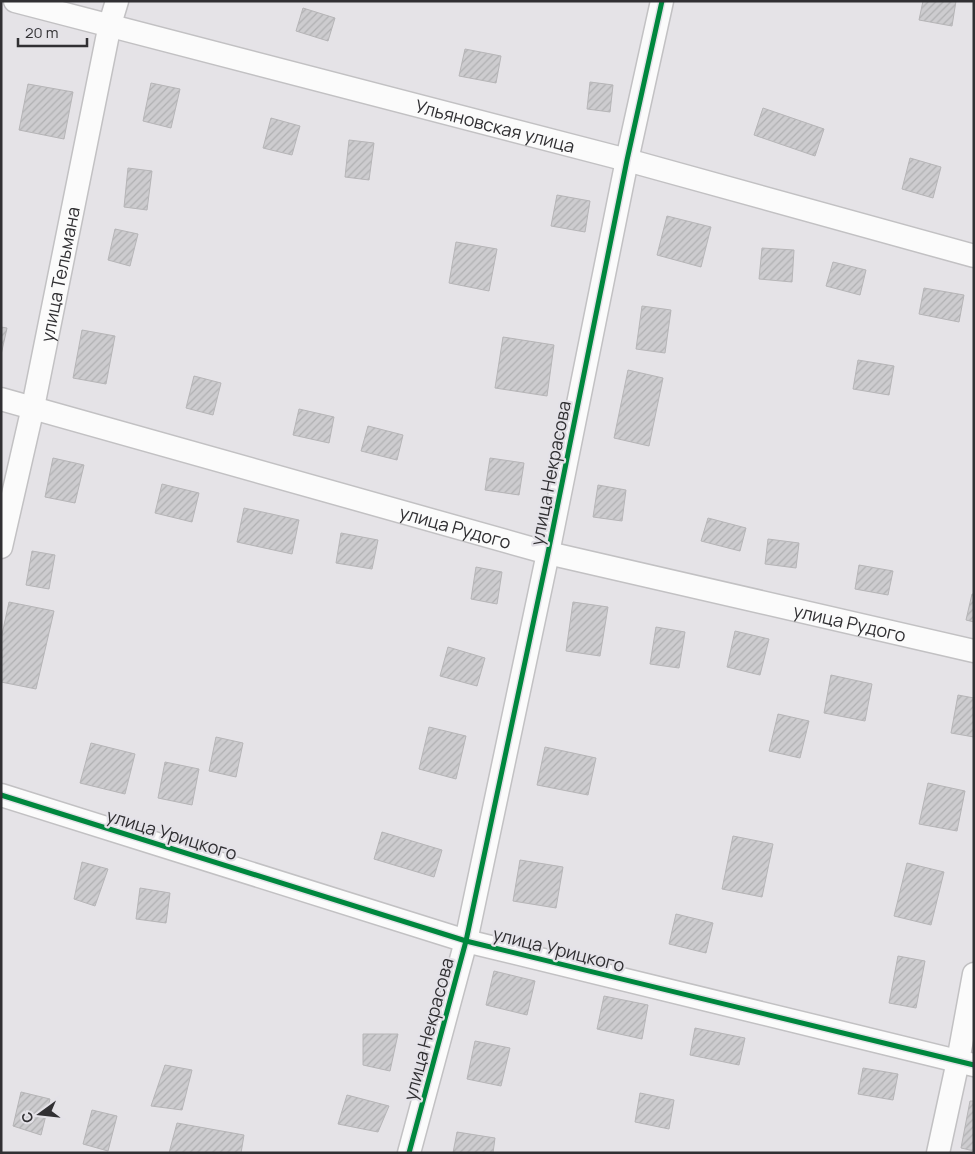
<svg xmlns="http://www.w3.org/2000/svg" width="975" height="1154" viewBox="0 0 975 1154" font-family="Manrope,sans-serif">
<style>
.building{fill:url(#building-hatch);stroke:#b6b5b7}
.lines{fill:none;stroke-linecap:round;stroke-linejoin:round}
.minor-casing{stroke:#c2c1c3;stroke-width:25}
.minor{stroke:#fbfbfb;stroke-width:22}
.cycleway-casing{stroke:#e4e2e8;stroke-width:8}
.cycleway{stroke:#00873e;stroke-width:5}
.labels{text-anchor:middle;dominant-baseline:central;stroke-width:4.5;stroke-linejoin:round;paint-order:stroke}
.street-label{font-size:18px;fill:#313033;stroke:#e4e2e8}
</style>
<defs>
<pattern id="building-hatch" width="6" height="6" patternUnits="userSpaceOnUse" patternTransform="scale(1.25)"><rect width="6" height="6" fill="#cdcccf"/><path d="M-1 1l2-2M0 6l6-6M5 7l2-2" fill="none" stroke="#b0b0b2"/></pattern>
</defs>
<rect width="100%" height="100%" fill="#e5e3e7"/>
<!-- building -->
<g class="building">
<polygon points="923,1 956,1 952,26 919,20"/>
<polygon points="303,8 335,18 328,41 296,31"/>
<polygon points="465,49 501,56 496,83 459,76"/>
<polygon points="590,82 613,85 610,112 587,109"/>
<polygon points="151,83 180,89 171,128 143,121"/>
<polygon points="28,84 73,92 64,139 19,130"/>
<polygon points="763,108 824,129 815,156 754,135"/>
<polygon points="271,118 300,126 292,155 263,148"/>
<polygon points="349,140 374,143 369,180 345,177"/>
<polygon points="910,158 941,167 933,198 902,189"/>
<polygon points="128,168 152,171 147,210 124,207"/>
<polygon points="557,195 590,201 585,232 551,226"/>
<polygon points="667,216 711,227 701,267 657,255"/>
<polygon points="115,229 138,234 130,266 108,260"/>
<polygon points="456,242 497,249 489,291 449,283"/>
<polygon points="762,248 794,250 792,282 759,279"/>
<polygon points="833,262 866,270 860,295 826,286"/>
<polygon points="924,288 964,295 959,322 919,314"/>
<polygon points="642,306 671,310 665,353 636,349"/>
<polygon points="1,327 7,328 1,355"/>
<polygon points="82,330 115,336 106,384 73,378"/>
<polygon points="503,337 554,345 547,396 495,388"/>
<polygon points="858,360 894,366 889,395 853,389"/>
<polygon points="628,370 663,378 649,446 614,438"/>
<polygon points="194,376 221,383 213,415 186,408"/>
<polygon points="299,409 334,417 329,443 293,435"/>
<polygon points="368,426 403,435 397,460 361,451"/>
<polygon points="53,458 84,465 75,503 45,497"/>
<polygon points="490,458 524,463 519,495 485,490"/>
<polygon points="162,484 199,493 192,522 155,513"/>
<polygon points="598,485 626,490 622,521 593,517"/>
<polygon points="244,508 299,520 292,554 237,542"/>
<polygon points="708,518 746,528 740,551 701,541"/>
<polygon points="341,533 378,540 372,569 336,563"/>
<polygon points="768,539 799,543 796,568 765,564"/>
<polygon points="32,551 55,555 49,589 26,585"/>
<polygon points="859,565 893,571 888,595 855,589"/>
<polygon points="476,567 502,572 497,604 471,599"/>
<polygon points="972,594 974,594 974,622 966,620"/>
<polygon points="9,602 54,611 36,689 1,682 1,639"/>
<polygon points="573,602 608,607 600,656 566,651"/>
<polygon points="656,627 685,632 679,668 650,664"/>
<polygon points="735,631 769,639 760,675 727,667"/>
<polygon points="448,647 485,658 477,686 440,676"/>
<polygon points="831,675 872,684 865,721 824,713"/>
<polygon points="958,695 974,698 974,737 951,733"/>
<polygon points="778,714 809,721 800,758 769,751"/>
<polygon points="429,727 466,736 456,779 419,769"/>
<polygon points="216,737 243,743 236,777 209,771"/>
<polygon points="91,743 135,754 125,794 80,783"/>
<polygon points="545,747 596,758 588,795 537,785"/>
<polygon points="165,762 199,769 192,805 158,798"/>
<polygon points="928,783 965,791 957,831 919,824"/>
<polygon points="382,832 442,850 434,877 374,859"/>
<polygon points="733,836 773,844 762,897 722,889"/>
<polygon points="520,860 563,867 556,908 513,901"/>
<polygon points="82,862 108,869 95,906 74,899"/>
<polygon points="907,863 944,872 931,925 894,916"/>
<polygon points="140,888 170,893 166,923 136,919"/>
<polygon points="676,914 713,923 706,953 669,944"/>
<polygon points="898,956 925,961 916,1008 889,1003"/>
<polygon points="494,971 535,981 527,1015 486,1005"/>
<polygon points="604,996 648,1005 642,1039 597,1029"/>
<polygon points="695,1028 745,1038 739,1065 690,1055"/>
<polygon points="363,1034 398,1034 390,1071 363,1065"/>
<polygon points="475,1041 510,1048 501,1086 467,1079"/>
<polygon points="165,1065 192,1070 182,1110 151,1106"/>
<polygon points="863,1068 898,1074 893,1100 858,1094"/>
<polygon points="21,1092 50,1099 41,1135 13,1126"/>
<polygon points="640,1093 674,1100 669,1129 635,1122"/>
<polygon points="347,1095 389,1106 378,1132 338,1124"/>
<polygon points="970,1101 974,1101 974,1151 961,1148"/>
<polygon points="92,1110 117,1116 108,1151 83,1144"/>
<polygon points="177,1123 244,1135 241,1153 169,1153"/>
<polygon points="457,1132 495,1138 493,1153 453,1153"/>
</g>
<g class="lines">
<defs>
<g id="minor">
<path id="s1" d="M15,1L627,160L974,256"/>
<path id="s2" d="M1,399L548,553L974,651"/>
<path id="s3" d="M1,547L33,407L110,24L117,1"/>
<polyline points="1,795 466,941 974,1065"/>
<polyline points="409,1153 466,941 548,553 627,160 662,1"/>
<polyline points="938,1153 958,1061 974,974"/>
</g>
</defs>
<!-- minor casing -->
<use href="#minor" class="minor-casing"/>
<!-- minor -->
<use href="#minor" class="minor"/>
<defs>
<g id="cycleway">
<polyline points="1,795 466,941 974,1065"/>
<polyline points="409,1153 466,941 548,553 627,160 662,1"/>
</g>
</defs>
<!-- cycleway casing -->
<use href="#cycleway" class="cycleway-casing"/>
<!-- cycleway -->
<use href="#cycleway" class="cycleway"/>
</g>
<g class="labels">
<!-- street labels -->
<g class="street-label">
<text stroke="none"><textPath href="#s1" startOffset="496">Ульяновская улица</textPath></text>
<text stroke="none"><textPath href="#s3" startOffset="279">улица Тельмана</textPath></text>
<text transform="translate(550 473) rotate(-79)">улица Некрасова</text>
<text stroke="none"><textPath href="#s2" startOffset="472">улица Рудого</textPath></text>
<text stroke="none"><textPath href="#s2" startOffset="878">улица Рудого</textPath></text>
<text transform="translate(172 834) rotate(17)">улица Урицкого</text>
<text transform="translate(559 949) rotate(14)">улица Урицкого</text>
<text transform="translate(428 1029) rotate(-75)">улица Некрасова</text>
</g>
</g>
<!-- border -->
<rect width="975" height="1154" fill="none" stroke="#313033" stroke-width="5"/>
<!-- north arrow -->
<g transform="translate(40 1114) rotate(255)" stroke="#e4e2e8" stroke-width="4" paint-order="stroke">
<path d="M0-4L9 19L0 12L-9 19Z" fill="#313033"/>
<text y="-8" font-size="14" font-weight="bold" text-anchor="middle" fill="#313033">С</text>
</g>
<!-- scale -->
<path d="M18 38v8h69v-8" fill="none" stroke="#313033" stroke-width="2.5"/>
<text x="25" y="38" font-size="15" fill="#313033" stroke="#e4e2e8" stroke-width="4" paint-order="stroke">20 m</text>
</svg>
